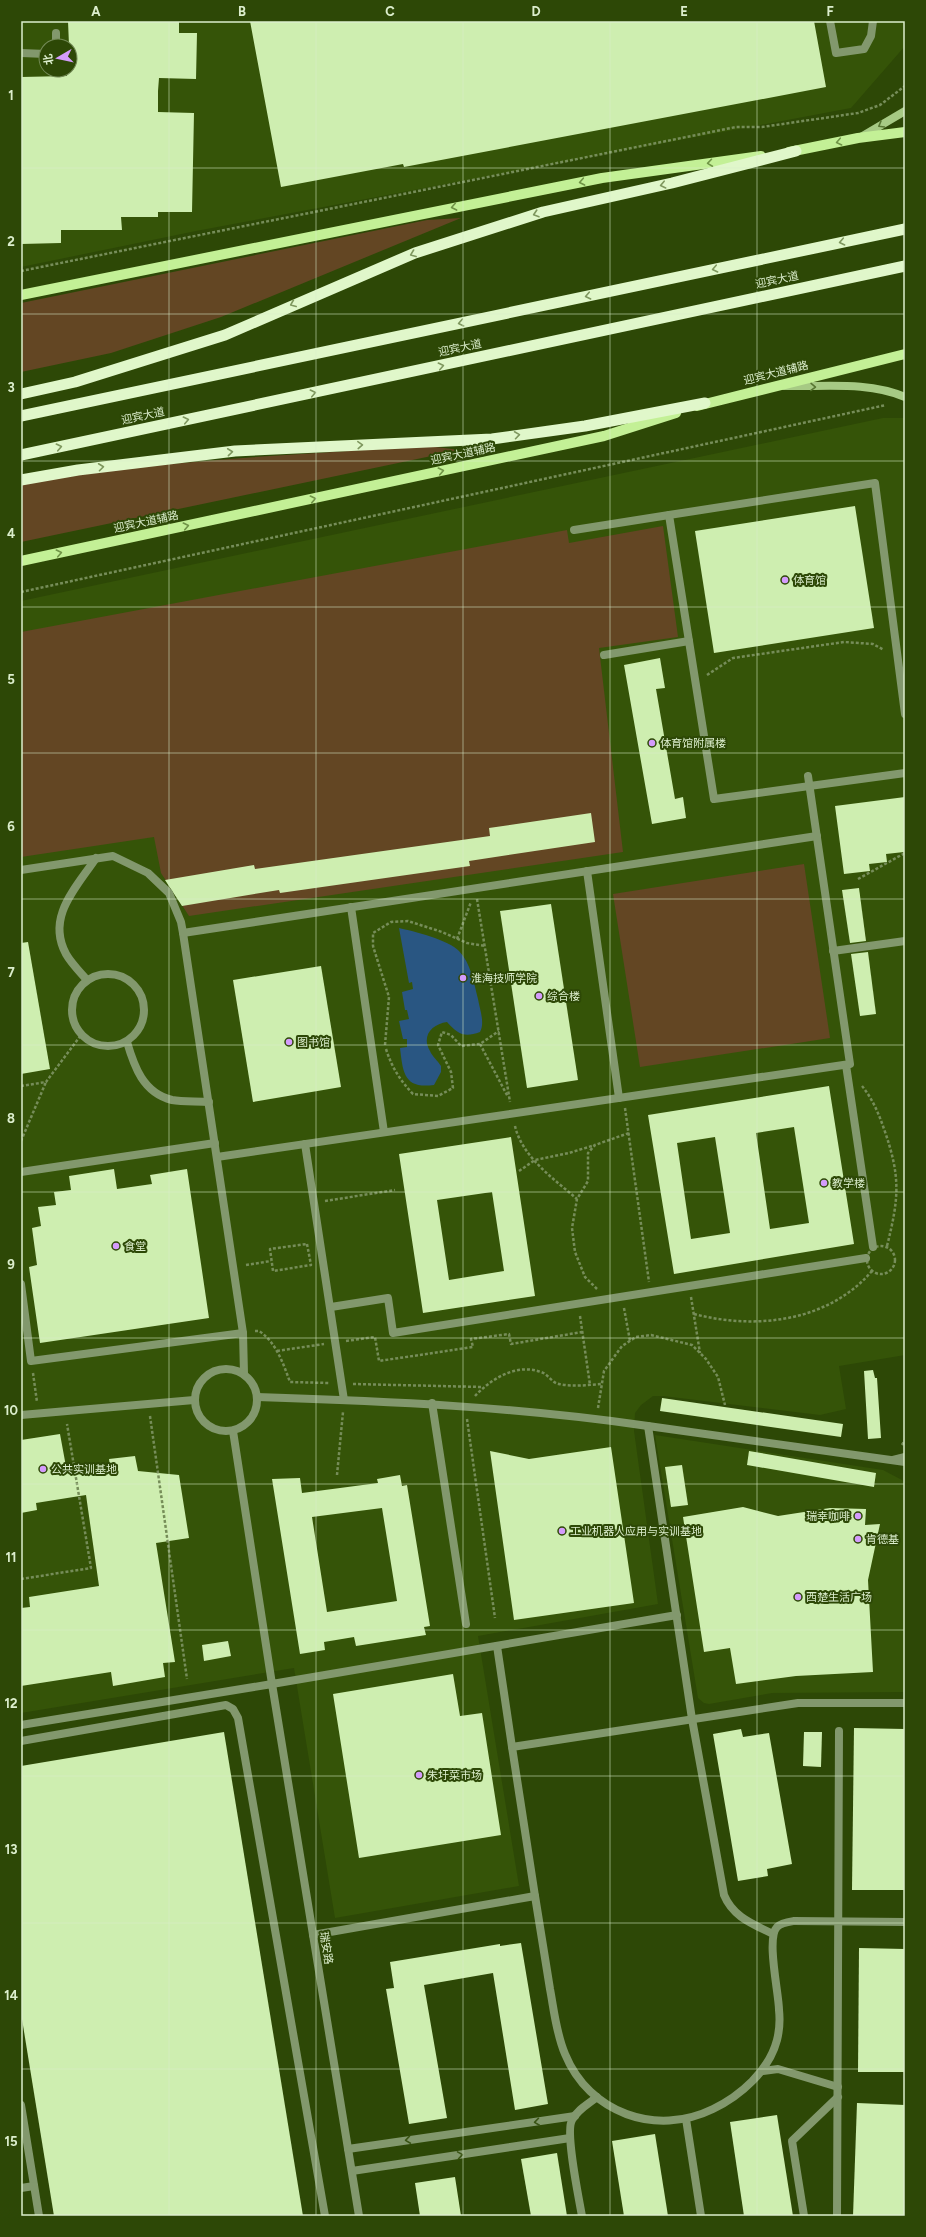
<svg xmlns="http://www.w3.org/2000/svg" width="926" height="2237" viewBox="0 0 926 2237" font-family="Figtree,'Noto Sans SC',sans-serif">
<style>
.built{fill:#355408;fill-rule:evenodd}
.green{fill:#634623}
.water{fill:#295682}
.building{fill:#ceeeb0;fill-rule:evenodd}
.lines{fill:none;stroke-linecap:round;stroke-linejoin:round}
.path{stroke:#768d59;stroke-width:2.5;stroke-dasharray:3 2;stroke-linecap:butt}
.service{stroke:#82986d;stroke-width:8}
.pedestrian{stroke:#82986d;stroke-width:8}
.minor{stroke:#82986d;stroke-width:8}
.tertiary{stroke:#82986d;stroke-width:8}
.secondary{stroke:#a6ca84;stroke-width:8}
.primary{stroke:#c3f096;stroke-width:10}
.trunk{stroke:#e0f7ca;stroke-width:11}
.oneway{stroke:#577632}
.oneway2{stroke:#709447}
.oneway3{stroke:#7e975e}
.oneway4{stroke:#3a5415}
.grid{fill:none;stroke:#dceecd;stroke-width:1;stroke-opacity:0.55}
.poi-dot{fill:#d49cfc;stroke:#2d4806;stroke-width:1.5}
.labels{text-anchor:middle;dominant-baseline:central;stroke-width:4;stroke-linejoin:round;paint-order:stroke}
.street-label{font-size:11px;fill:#dceecd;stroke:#2d4806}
.poi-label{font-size:11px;fill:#dceecd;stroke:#2d4806;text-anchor:start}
.neatline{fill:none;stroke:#dceecd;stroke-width:1.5}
.grid-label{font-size:13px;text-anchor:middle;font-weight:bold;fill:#dceecd}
</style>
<rect width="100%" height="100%" fill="#2d4806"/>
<!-- built -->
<g class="built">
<path d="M21,21H905V46L851,108L196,231L21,267ZM46,46H70V70H46Z"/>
<polygon points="883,418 905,418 905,1355 839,1366 846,1409 820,1415 663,1396 653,1396 641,1405 635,1413 634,1431 658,1604 478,1636 519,1886 335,1918 294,1668 21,1713 21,601"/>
<polygon points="655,1435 883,1470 902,1480 905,1484 905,1692 772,1693 709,1704 704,1703 698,1698"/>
</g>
<!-- green -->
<g class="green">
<polygon points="461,218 221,317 111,353 21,372 21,303 427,220"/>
<path d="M428,446L460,450L21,542V484C155,460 292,455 428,446Z"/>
<polygon points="663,526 678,637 599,648 623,852 189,916 161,873 154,837 21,857 21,632 567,530 569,543"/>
<polygon points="804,864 830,1038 640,1067 613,894"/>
</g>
<!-- water -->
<path class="water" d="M399,928C413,931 449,940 459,951C471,963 474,984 478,999C480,1010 485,1023 480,1032C464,1038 458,1034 447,1022C432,1024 421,1036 430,1051C432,1056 438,1061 441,1066V1072L434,1085C404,1089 403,1073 400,1048L407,1047V1039H403L399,1021L409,1019L407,1010H405L402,992L413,989L412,982L409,983Z"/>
<!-- building -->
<g class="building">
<polygon points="68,21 179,21 179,33 197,33 196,79 159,78 158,91 158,112 194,113 192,212 158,212 158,217 121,217 122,230 61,230 61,243 21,244 21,77 67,76 67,70 70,70"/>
<polygon points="250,21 814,21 826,87 404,167 403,164 281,187"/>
<polygon points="855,506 874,628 714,653 695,531"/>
<polygon points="660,658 665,688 656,689 675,799 683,797 686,818 652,824 624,665"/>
<polygon points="905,797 904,852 886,854 887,862 869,864 870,871 844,874 835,806"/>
<polygon points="591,813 595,842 469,861 470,866 280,893 279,890 182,906 165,880 254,865 255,869 490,836 489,828"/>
<polygon points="859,888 866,941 850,943 842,890"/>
<polygon points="551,904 578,1080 527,1088 500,911"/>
<polygon points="28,942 50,1069 21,1074 21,943"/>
<polygon points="868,952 876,1014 860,1016 851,954"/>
<polygon points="321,966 341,1087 253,1102 233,980"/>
<path d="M829,1086L854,1244L674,1274L648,1115ZM794,1127L809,1223L770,1229L756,1133ZM715,1137L730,1233L691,1239L677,1143Z"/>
<path d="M511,1137L535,1296L423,1313L399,1154ZM492,1192L504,1271L449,1280L437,1200Z"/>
<polygon points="114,1169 117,1189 152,1184 150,1175 187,1169 209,1318 40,1343 29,1267 37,1265 32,1228 41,1226 38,1207 56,1205 54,1192 71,1190 69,1176"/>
<polygon points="873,1370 875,1378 877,1378 881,1438 868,1439 864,1371"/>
<polygon points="662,1398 843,1424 841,1437 660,1411"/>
<polygon points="60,1434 67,1472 110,1466 109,1459 135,1456 138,1471 179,1475 189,1538 156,1543 175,1662 163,1663 165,1677 113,1686 111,1672 21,1686 21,1608 30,1607 29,1597 99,1586 86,1495 36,1503 37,1510 21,1513 21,1440"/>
<polygon points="611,1447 634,1603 514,1620 490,1451 529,1459"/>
<polygon points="749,1451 876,1473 874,1487 747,1465"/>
<polygon points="682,1465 688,1505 671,1507 665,1467"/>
<path d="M400,1475L402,1486L407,1485L430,1626L424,1627L426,1635L356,1646L354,1637L324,1642L325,1650L300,1654L272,1479L300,1478L302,1493L378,1483L377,1479ZM382,1508L397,1601L327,1612L312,1517Z"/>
<polygon points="743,1507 778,1516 830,1508 866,1509 865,1525 880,1524 868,1580 873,1672 796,1676 736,1684 730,1648 704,1652 683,1517"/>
<polygon points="228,1641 231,1656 204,1661 202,1645"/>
<polygon points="453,1674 460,1716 482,1713 501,1835 359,1858 333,1694"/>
<polygon points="854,1728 905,1729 904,1890 852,1890"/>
<polygon points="741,1729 743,1737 769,1733 792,1864 767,1869 768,1876 738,1881 713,1734"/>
<polygon points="224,1732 303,2216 54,2216 21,2013 21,1766"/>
<polygon points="804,1732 822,1732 821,1767 803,1766"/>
<polygon points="521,1943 548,2104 515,2110 493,1973 424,1985 447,2118 409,2124 386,1989 394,1988 390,1962 500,1944 500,1946"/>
<polygon points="859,1948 905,1949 905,2072 858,2072"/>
<polygon points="857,2103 905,2105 905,2216 853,2216"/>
<polygon points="777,2115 793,2216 744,2216 730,2122"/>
<polygon points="655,2134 668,2216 624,2216 612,2141"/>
<polygon points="557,2153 567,2216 531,2216 521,2159"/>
<polygon points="455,2177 461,2216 420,2216 415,2183"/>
</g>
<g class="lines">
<!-- path -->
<g class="path">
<polyline points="21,271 736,127 762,127 858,113 880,105 905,86"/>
<polyline points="21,592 886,405"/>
<polyline points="707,675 733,658 844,642 873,644 884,650"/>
<polyline points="858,879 905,853"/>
<polyline points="477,899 510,1102"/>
<polyline points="457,939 471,902"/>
<polyline points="480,1044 508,1097"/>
<polyline points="385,1045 389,997 373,946 373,933 391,922 408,921 442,932 467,943 485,946"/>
<path d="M386,1049C392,1068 400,1080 413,1094L438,1096L453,1088L451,1072L438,1045L442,1032L451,1035L461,1046L480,1044L499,1031"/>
<polyline points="21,1086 46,1082 81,1035"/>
<path d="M862,1086C872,1098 879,1114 884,1129C901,1177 899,1198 887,1246"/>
<polyline points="625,1108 649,1282"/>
<path d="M515,1126C522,1157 554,1179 577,1199"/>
<polyline points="21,1141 46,1082"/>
<polyline points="519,1171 535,1160 569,1153 595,1145"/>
<polyline points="325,1201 395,1190"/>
<polygon points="307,1244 311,1265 273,1271 270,1249"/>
<circle cx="881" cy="1260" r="14"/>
<polyline points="246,1265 271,1261"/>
<polyline points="597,1289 585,1277 575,1252 572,1228 577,1199 588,1181 588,1153 595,1145 629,1133"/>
<polyline points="691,1297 700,1353"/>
<polyline points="624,1308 630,1341"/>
<path d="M694,1314C756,1330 828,1322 872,1271"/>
<polyline points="580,1316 590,1385"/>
<path d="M255,1331H259C276,1342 283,1363 290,1382L330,1383"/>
<polyline points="346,1341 375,1337 379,1361 473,1347 471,1339 509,1334 511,1344 582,1332"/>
<polyline points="277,1351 324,1344"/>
<polyline points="33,1373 37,1402"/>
<polyline points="353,1384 483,1387"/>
<path d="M475,1396C491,1379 516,1363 541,1372C548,1374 552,1383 559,1384C572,1387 588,1385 602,1384"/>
<polyline points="598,1408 604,1371 622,1346 636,1337 651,1335 692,1345 706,1359 718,1377 725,1405"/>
<polyline points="150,1416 187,1679"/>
<polyline points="467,1419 495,1618"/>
<polyline points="902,1445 905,1440"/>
<polyline points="337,1475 343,1412"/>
<polyline points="21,1579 91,1568 67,1424"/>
</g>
<!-- service -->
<g class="service">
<polyline points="830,21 836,53 864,49 871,36 873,21"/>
<polyline points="56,46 56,33"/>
<polyline points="21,53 46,54"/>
<polyline points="574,530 669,515"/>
<polyline points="604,655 689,641"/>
<polyline points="905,714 875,483 669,515 714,799 905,773"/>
<polyline points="21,870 113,856 148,873 169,893 181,922 183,933 243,1333 244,1374"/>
<polyline points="587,871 619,1098"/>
<polyline points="351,907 384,1132"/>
<polyline points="183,933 817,836"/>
<polyline points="833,951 905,941"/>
<circle cx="108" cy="1010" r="36"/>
<path d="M87,980C80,972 71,963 66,954C46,917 76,888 96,858"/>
<path d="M127,1042C134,1066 143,1093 172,1100C183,1102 197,1101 209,1102"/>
<polyline points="846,1065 873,1247"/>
<polyline points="305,1144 344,1400"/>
<polyline points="217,1157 850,1064 808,776"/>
<polyline points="21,1172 215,1143"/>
<polyline points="21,1284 31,1361 243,1333"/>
<polyline points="331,1307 388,1298 393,1333 866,1258"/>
<circle cx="226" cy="1400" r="31"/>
<path d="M257,1397C388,1401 518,1407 648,1426"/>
<polyline points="21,1415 194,1400"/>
<polyline points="233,1431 272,1684 677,1615"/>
<polyline points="497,1646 512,1747"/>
<path d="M692,1719L724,1895C733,1917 753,1924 773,1934"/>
<polyline points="21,1741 226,1705 233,1709 238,1718 325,2216"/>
<path d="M535,1896C540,1927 545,1958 550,1989C554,2010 556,2033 565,2054C589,2113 656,2137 713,2109C740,2096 769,2071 777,2040C779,2032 780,2019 779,2010C779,1994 766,1938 777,1927C781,1923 788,1922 794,1921L905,1922"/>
<polyline points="763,2071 778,2069 838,2087"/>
<polyline points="21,2105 39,2216"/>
<polyline points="686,2119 701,2216"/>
<polyline points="348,2149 575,2116"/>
<polyline points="352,2171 570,2138"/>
<polyline points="21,2188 34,2186"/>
<path d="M582,2216C579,2199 565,2132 572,2120C577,2110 588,2104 597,2097"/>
<polyline points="804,2216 792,2141 838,2097"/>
<polyline points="837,2216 839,1731"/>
</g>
<!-- pedestrian -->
<polyline class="pedestrian" points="432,1403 466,1624"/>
<!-- minor -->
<g class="minor">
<polyline points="692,1719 648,1426 905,1462"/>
<polyline points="21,1725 272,1684 359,2216"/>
<polyline points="313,1935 535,1896 512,1747 798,1703 905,1703"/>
</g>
<!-- tertiary -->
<polyline class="tertiary" points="893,1460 905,1457"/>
<!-- secondary -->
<g class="secondary">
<polyline points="861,137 905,111"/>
<path d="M784,386C824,387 868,381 905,397"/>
</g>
<!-- primary -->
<g class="primary">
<polyline points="789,152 858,138 905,132"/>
<polyline points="21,295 602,178 761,156"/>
<polyline points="697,406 905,354"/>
<polyline points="21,561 604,436 676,413"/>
</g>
<!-- trunk -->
<g class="trunk">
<polyline points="21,394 75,382 225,335 415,253 543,212 672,183 796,151"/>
<polyline points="21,416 905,229"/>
<polyline points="21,455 905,266"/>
<polyline points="21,480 78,470 235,451 492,439 585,426 705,403"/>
</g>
</g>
<!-- one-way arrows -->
<defs><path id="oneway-chevron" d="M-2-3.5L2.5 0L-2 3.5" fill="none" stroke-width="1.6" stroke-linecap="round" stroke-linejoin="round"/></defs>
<g class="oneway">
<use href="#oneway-chevron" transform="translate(881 125) rotate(150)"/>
<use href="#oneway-chevron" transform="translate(813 387) rotate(1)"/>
</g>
<g class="oneway2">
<use href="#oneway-chevron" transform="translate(839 142) rotate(168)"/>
<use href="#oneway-chevron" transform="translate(710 163) rotate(172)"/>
<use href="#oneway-chevron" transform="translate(582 182) rotate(169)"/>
<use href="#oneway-chevron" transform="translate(454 207) rotate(169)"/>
<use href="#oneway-chevron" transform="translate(441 471) rotate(-12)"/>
<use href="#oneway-chevron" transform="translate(313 499) rotate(-12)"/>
<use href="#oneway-chevron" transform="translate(186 526) rotate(-12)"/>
<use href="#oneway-chevron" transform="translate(59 553) rotate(-12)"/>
</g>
<g class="oneway3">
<use href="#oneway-chevron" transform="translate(663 185) rotate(167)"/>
<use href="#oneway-chevron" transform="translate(536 214) rotate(162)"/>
<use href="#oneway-chevron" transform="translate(842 242) rotate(168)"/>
<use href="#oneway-chevron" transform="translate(413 254) rotate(159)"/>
<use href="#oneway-chevron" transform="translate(715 269) rotate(168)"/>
<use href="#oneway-chevron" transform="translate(588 296) rotate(168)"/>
<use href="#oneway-chevron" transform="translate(293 304) rotate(157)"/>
<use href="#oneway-chevron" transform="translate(461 323) rotate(168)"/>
<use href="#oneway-chevron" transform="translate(441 366) rotate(-12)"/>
<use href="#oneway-chevron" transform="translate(313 393) rotate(-12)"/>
<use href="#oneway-chevron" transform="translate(186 420) rotate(-12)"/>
<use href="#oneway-chevron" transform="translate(517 435) rotate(-8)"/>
<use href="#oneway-chevron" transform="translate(360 445) rotate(-3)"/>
<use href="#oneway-chevron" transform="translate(59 447) rotate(-12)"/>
<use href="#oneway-chevron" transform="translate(230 452) rotate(-6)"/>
<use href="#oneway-chevron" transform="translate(101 467) rotate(-7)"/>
</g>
<g class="oneway4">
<use href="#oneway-chevron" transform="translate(537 2122) rotate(172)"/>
<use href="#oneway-chevron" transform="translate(408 2140) rotate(172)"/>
<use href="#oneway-chevron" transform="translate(460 2155) rotate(-9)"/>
</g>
<!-- grid -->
<path class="grid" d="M169,21V2216M316,21V2216M463,21V2216M610,21V2216M757,21V2216M21,168H905M21,314H905M21,461H905M21,607H905M21,753H905M21,899H905M21,1045H905M21,1192H905M21,1338H905M21,1484H905M21,1630H905M21,1776H905M21,1923H905M21,2069H905"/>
<!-- markers -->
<g class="poi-dot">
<circle cx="785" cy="580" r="4"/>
<circle cx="652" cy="743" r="4"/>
<circle cx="463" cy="978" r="4"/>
<circle cx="539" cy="996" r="4"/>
<circle cx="289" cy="1042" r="4"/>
<circle cx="824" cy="1183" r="4"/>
<circle cx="116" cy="1246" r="4"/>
<circle cx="43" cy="1469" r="4"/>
<circle cx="858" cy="1516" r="4"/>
<circle cx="562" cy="1531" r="4"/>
<circle cx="858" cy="1539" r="4"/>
<circle cx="798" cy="1597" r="4"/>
<circle cx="419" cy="1775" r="4"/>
</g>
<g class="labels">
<!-- street labels -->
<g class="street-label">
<text transform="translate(777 280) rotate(-12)">迎宾大道</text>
<text transform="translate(460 348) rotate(-12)">迎宾大道</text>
<text transform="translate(776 373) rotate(-14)">迎宾大道辅路</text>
<text transform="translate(143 416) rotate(-12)">迎宾大道</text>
<text transform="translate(463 454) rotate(-12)">迎宾大道辅路</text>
<text transform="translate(146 522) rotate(-12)">迎宾大道辅路</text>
<text transform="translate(326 1948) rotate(81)">瑞安路</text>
</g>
<!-- poi labels -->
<g class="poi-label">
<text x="793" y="580">体育馆</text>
<text x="660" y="743">体育馆附属楼</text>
<text x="471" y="978">淮海技师学院</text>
<text x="547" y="996">综合楼</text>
<text x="297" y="1042">图书馆</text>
<text x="832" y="1183">教学楼</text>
<text x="124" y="1246">食堂</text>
<text x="51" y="1469">公共实训基地</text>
<text x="850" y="1516" text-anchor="end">瑞幸咖啡</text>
<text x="570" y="1531">工业机器人应用与实训基地</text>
<text x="866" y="1539">肯德基</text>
<text x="806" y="1597">西楚生活广场</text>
<text x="427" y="1775">朱圩菜市场</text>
</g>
</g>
<!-- border -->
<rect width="926" height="2237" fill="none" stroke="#2d4806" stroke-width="44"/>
<!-- north arrow -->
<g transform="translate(58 58) rotate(261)"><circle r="19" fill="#2d4806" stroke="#738a56"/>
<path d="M0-3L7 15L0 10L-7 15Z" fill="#d49cfc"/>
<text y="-6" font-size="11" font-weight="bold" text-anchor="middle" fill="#dceecd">北</text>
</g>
<rect x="22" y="22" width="882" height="2193" class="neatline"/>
<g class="grid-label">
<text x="96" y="16">A</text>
<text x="242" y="16">B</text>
<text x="390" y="16">C</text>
<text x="536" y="16">D</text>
<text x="684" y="16">E</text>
<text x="830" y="16">F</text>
<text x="11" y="100">1</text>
<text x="11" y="246">2</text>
<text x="11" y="392">3</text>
<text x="11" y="538">4</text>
<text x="11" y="684">5</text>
<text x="11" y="831">6</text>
<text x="11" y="977">7</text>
<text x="11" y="1123">8</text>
<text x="11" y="1269">9</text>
<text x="11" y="1415">10</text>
<text x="11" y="1562">11</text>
<text x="11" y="1708">12</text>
<text x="11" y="1854">13</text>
<text x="11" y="2000">14</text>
<text x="11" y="2146">15</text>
</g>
</svg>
